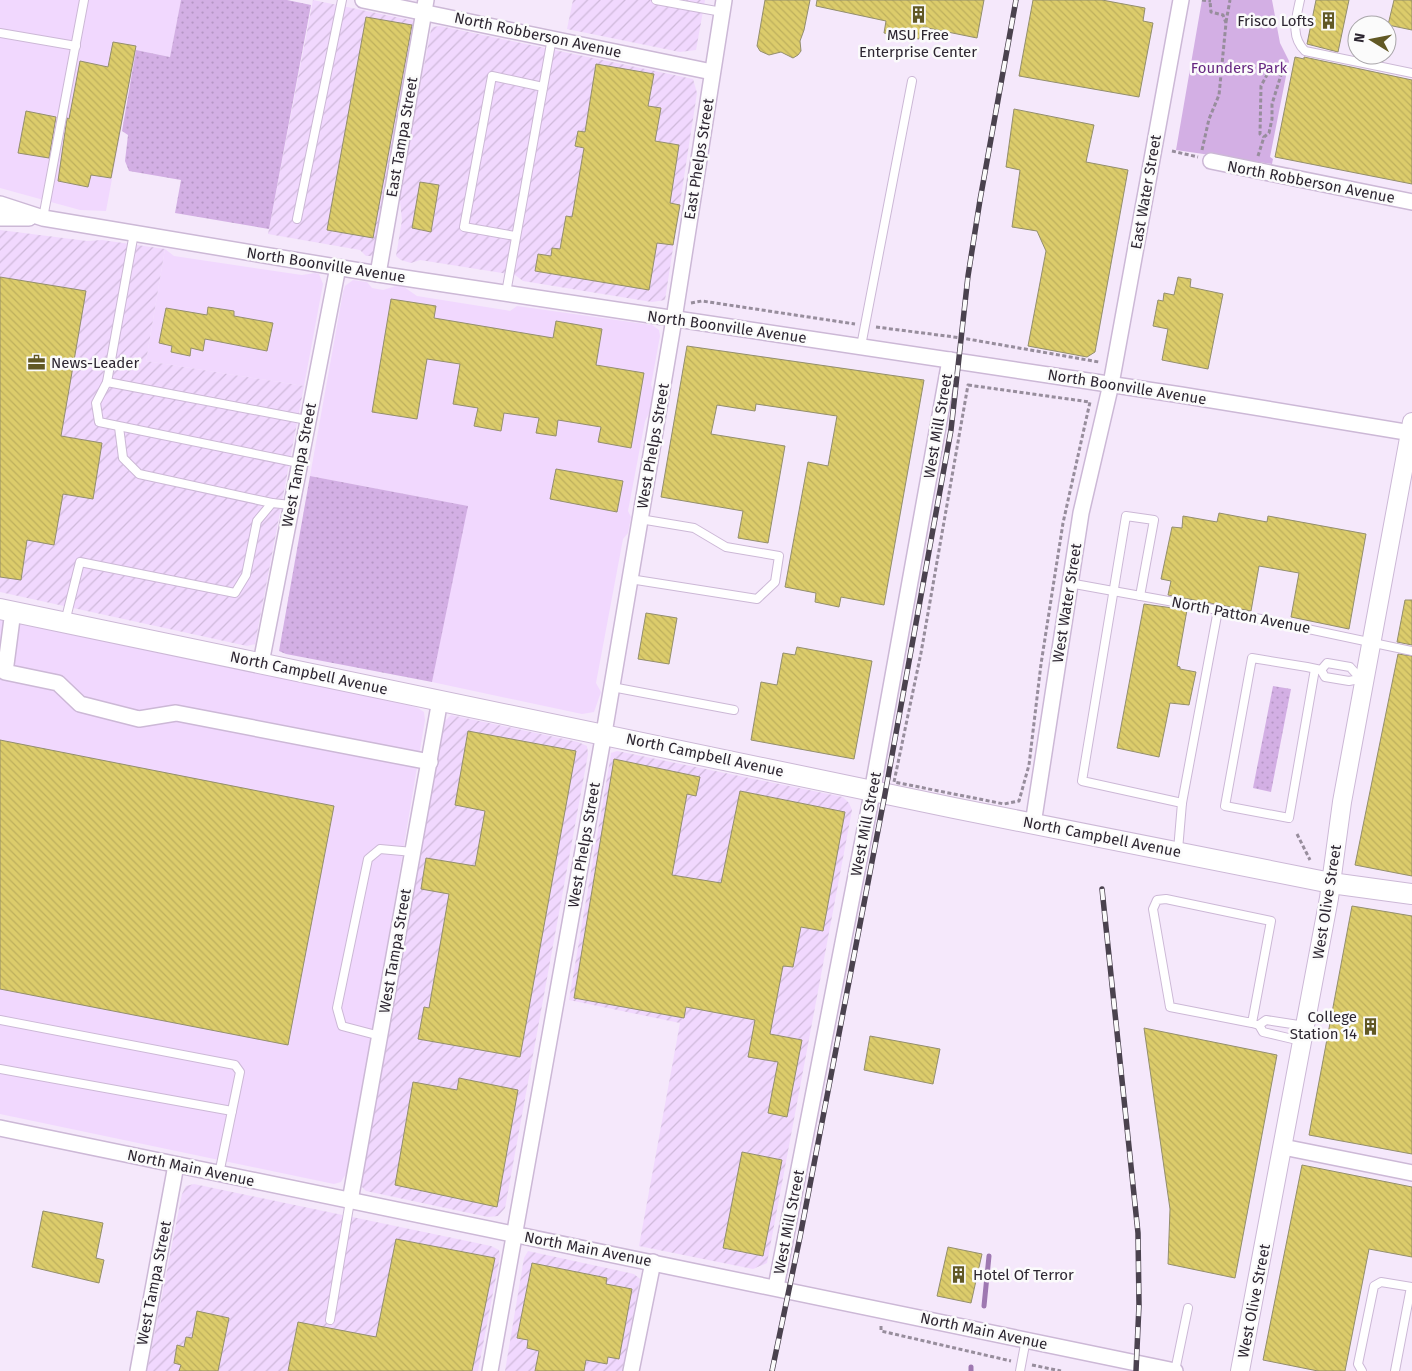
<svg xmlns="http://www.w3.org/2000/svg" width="1412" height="1371" viewBox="0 0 1412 1371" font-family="'Fira Sans',sans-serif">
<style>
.built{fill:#f1d8fe}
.industrial{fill:url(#industrial-furrows)}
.grass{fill:url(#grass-dots)}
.park{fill:#d3afe4}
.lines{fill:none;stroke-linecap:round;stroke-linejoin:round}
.stream{stroke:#9e78b1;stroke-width:5}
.building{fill:url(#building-back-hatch);stroke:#938e6d}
.service-casing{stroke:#ccb8d6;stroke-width:10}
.minor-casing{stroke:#ccb8d6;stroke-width:18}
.tertiary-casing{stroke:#ccb8d6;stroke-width:20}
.secondary-casing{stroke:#ccb8d6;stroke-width:22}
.path{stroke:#978d9c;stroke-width:3;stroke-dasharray:4 2.5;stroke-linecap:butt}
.service{stroke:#fff;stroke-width:8}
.minor{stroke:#fff;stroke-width:15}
.tertiary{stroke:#fff;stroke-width:18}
.secondary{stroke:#fff;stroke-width:20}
.rail-casing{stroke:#4a424e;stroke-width:5.5}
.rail{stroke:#fbfbfb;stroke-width:4;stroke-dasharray:11;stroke-linecap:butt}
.labels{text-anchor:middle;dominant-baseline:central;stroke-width:5;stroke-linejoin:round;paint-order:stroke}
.poi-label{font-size:15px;fill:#2d2631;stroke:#fbfbfb;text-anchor:end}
.street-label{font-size:15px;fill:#2d2631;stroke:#fbfbfb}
.park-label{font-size:15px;fill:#662780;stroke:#fbfbfb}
</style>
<defs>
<pattern id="industrial-furrows" width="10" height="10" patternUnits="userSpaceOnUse" patternTransform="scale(1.25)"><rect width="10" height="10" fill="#f1d8fe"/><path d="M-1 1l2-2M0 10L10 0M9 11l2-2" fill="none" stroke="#cfb9da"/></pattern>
<pattern id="grass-dots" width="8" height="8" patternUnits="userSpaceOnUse" patternTransform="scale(1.25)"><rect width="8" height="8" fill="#d3afe4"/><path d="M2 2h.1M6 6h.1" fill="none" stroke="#b596c4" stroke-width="1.8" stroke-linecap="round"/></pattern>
<pattern id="building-back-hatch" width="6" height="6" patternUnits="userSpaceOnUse" patternTransform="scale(1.25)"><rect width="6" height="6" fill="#dccc6b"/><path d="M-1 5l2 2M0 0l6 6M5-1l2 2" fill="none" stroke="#bdaf5d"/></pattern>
</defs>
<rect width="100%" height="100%" fill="#f5e8fb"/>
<!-- built -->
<g class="built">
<polygon points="0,0 181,0 170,57 136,50 106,211 80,210 0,188"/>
<polygon points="165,249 174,256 302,275 315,273 319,274 323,284 304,386 146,361"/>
<polygon points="353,280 367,282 372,288 383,290 396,286 404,287 417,296 505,310 510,311 517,306 652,325 659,330 660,336 651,385 654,393 650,411 645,421 628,511 631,517 628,533 623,539 596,683 601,692 594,712 582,714 432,682 467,506 310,476 343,292 345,286"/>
<polygon points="0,617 408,705 418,708 424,712 425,720 350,1167 341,1182 334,1184 0,1114"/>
</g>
<!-- industrial -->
<g class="industrial">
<polygon points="313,0 415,21 416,28 374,254 371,256 366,256 360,250 268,234"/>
<polygon points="573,0 705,0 696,50 680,52 567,29"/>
<polygon points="440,26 693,79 697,93 665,300 652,302 523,281 515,275 420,260 411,263 401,260 396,256 402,220 399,192 431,30 433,27"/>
<polygon points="0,230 87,241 102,240 165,249 146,361 304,386 255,644 247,646 0,592"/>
<polygon points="451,715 578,742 587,746 588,754 505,1208 498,1216 488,1217 366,1191 360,1185 445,721"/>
<polygon points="617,751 843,797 849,803 852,810 767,1263 753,1269 639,1246 680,1023 569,1000 610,760 611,753"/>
<polygon points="194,1184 491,1246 499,1250 500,1256 478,1371 147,1371 182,1194 186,1186"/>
<polygon points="528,1251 634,1274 640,1279 622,1371 505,1371 524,1258"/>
</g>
<!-- grass -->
<g class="grass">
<polygon points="181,0 287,0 311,5 269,229 175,213 181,180 129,171 125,161 128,135 122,131 136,50 170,57"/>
<polygon points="310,476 468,506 432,682 286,654 279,651"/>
<polygon points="1273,686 1291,689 1271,792 1253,788"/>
</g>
<!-- park -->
<polygon class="park" points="1202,0 1272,0 1280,43 1289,61 1270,157 1273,159 1272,164 1176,150"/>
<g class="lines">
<!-- stream -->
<g class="stream">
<polyline points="984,1306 989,1256"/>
<polyline points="971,1371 971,1367"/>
</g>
</g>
<!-- building -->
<g class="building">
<polygon points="765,0 810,0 804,30 800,41 801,51 798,55 793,58 781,52 769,55 760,51 757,46"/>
<polygon points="817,0 984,0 977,38 923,27 919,39 884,33 886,21 816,6"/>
<polygon points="1033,0 1102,0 1145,8 1143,21 1153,23 1139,97 1019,76"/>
<polygon points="1316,0 1349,0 1338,52 1307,44"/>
<polygon points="1394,0 1412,0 1412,30 1388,25"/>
<polygon points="366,17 412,25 373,238 327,230"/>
<polygon points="113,42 136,46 111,178 91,175 88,187 58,181 67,118 69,119 80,61 108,67"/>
<polygon points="1295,57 1304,59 1304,57 1412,80 1412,184 1275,157"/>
<polygon points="596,64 654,74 648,106 661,108 655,141 679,145 670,203 680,205 673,245 657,243 649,290 535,271 538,254 551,256 552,248 560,249 566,216 572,217 584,148 575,146 578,131 585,132"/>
<polygon points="1014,109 1094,125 1086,162 1128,170 1095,352 1087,357 1028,346 1046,251 1037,231 1012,227 1020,170 1006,167"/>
<polygon points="26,111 56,117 49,158 18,153"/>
<polygon points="420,182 439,185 431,232 412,228"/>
<polygon points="0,277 86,291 61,436 102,443 93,499 63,494 54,545 27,540 21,580 0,577"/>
<polygon points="1178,277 1191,279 1190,287 1223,294 1208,369 1162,360 1168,329 1153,326 1158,300 1163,301 1164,293 1174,295"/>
<polygon points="391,299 436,306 434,318 553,338 556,321 602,329 596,365 644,373 631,448 598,442 601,427 558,420 556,436 536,433 539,418 504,413 501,431 474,426 478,408 453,404 460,364 427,359 417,419 372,412"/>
<polygon points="208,307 234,311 234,316 273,323 267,351 205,339 203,351 191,348 190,356 171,352 172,346 159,343 166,308 207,315"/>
<polygon points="687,346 924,380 884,605 841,597 839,607 815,602 816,593 785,587 808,462 828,466 837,416 756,404 755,411 717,405 711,434 785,446 768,543 738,538 743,511 661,497"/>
<polygon points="556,469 623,481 617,512 550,499"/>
<polygon points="1219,513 1267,522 1268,516 1366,534 1349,629 1291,617 1299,573 1259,566 1251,611 1168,595 1171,581 1161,579 1172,527 1182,528 1183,516 1217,522"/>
<polygon points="1405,600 1412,600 1412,645 1397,642"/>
<polygon points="1144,604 1187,610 1177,666 1180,667 1180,669 1196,672 1189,705 1170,703 1159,757 1117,748"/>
<polygon points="646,613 677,618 669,664 638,659"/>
<polygon points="797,647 872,661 854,759 751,740 761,682 777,685 783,653 795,655"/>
<polygon points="1398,654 1412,656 1412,876 1355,865"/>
<polygon points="468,731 576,751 520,1057 418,1039 424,1007 429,1008 449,894 421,889 426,858 475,866 485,811 455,805"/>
<polygon points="0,740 334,806 288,1045 0,989"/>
<polygon points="614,759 700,777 696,796 687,794 672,875 721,883 740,791 845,812 823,931 801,927 793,967 783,966 770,1034 802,1040 787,1117 768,1113 778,1062 748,1057 755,1020 686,1007 684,1018 574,998"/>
<polygon points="1352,906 1412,916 1412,1154 1309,1135"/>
<polygon points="1144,1028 1277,1055 1235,1278 1168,1264 1170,1209"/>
<polygon points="870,1036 940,1049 933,1084 864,1070"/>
<polygon points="459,1078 518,1090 497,1207 395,1185 413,1082 457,1090"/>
<polygon points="742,1152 782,1160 763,1256 723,1248"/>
<polygon points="1302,1165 1412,1187 1412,1257 1369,1249 1345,1371 1318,1371 1263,1360"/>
<polygon points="43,1211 103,1223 96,1258 104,1260 99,1283 32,1267"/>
<polygon points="396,1239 495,1258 472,1371 288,1371 298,1322 376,1337"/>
<polygon points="948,1247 982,1254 971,1303 937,1296"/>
<polygon points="532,1263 607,1278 606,1284 632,1289 619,1359 608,1357 607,1364 586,1360 584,1371 535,1371 539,1351 527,1348 528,1340 517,1338"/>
<polygon points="197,1311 229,1318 218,1371 179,1371 181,1365 174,1363 177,1345 184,1347 186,1337 192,1338"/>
</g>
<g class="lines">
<defs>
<g id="service">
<polyline points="656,0 722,12"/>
<path d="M1300,0C1296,19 1290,36 1305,51L1412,73"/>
<polyline points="0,33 76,46"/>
<polyline points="43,218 84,0"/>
<polyline points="297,219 342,0"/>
<polyline points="515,236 464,227 492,76 543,87"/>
<polyline points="506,293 552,38"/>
<polyline points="861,346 912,81"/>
<polyline points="107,382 134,233"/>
<polyline points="119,427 123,458 139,474 272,503"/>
<polyline points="299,463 99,422 96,403 107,382 307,420"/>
<polyline points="630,579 757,599 775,582 779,556 726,547 694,528 640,519"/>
<polyline points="1069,583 1218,610 1412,651"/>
<polyline points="1140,596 1154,520 1126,516 1082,781 1182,803 1178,850"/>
<polyline points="65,622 80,562 235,593 246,575 257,521 272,503 291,505"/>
<polyline points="1315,669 1289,818 1225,806 1252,658 1307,667 1321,670"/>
<polyline points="1321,670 1325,677 1349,681 1364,678"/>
<polyline points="1321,670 1327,663 1350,667 1359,677"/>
<polyline points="612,687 734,710"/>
<polyline points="1182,803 1218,610"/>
<polyline points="0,1020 235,1065 240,1072 219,1174"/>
<polyline points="1252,1023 1271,921 1166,899 1157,900 1153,909 1170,1007 1252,1023 1259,1025"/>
<polyline points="380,1036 342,1026 337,1008 368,859 380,849 413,852"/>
<polyline points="1301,1041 1263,1032 1259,1025 1266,1020 1305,1026"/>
<polyline points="0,1069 232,1111"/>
<polyline points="330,1320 350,1201"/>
<polyline points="1020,1371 1026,1339"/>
<polyline points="1175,1371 1188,1308"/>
<polyline points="1362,1371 1358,1364 1374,1286 1381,1282 1412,1287"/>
<polyline points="1395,1371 1411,1287"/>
</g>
<g id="minor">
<polyline points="363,0 712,72"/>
<polyline points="1211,161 1412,202"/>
<polyline points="0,204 43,218 378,274 1181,395 1412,433"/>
<polyline points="0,218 29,218"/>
<polyline points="378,274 426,0"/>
<polyline points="13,611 5,672 58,683 80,704 139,719 176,713 430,762"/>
<polyline points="261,663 338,267"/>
<polyline points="1033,824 1081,513 1111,384 1181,0"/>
<polyline points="0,1128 1175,1371"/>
<polyline points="1283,1147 1412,1173"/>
<polyline points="350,1201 440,700"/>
<polyline points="776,1287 869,809 950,360"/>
<polyline points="138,1371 176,1165"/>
<polyline points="490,1371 604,733 674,319 724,0"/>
<polyline points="631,1371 653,1262"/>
</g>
<polyline id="tertiary" points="1240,1371 1329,898 1342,802 1412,422"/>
<polyline id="secondary" points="0,609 954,808 1331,883 1412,894"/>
</defs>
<!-- service casing -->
<use href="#service" class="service-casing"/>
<!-- minor casing -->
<use href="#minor" class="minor-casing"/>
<!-- tertiary casing -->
<use href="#tertiary" class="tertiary-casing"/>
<!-- secondary casing -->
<use href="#secondary" class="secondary-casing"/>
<!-- path -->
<g class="path">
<polyline points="1202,0 1211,1"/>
<polyline points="1226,22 1230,0"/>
<polyline points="1202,150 1209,119 1219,95 1226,23 1223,15 1211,12 1210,1"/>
<polyline points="1172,151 1198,157"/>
<polyline points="1258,156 1264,137 1269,133 1272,119 1272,104 1281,75 1276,69 1268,73 1261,86 1260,134 1264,137"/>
<polyline points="691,303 702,301 855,324"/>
<polyline points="876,327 962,338 1099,362"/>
<polygon points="968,385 1090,402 1063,523 1041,664 1029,765 1019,801 1004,804 894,782 921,653"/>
<polyline points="1297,834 1310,860"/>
<polyline points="881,1326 881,1331 1011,1361"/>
<polyline points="1032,1365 1061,1371"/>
</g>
<!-- service -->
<use href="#service" class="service"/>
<!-- minor -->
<use href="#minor" class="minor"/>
<!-- tertiary -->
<use href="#tertiary" class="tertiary"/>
<!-- secondary -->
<use href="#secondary" class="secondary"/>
<defs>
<g id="rail">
<polyline points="1102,889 1138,1233 1139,1305 1136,1371"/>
<polyline points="772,1371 800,1237 885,794 951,430 968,276 980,200 1016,0"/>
</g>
</defs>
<!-- rail casing -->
<use href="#rail" class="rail-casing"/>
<!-- rail -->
<use href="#rail" class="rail"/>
</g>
<!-- icons -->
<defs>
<symbol id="building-bare" viewBox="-9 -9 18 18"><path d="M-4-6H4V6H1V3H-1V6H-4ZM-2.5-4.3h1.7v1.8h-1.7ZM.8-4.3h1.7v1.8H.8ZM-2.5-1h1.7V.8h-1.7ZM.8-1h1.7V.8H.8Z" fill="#615824" stroke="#fbfbfb" stroke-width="2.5" paint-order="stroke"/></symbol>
<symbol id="office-bare" viewBox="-9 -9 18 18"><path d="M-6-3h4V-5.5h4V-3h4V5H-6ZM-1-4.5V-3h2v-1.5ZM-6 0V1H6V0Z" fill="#615824" stroke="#fbfbfb" stroke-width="2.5" paint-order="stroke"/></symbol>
</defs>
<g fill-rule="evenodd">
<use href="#building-bare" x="906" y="2" width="25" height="25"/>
<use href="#building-bare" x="1316" y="8" width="25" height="25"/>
<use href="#office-bare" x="24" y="350" width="25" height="25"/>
<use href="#building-bare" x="1358" y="1014" width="25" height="25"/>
<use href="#building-bare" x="946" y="1262" width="25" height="25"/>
</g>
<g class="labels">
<!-- poi labels -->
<g class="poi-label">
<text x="1314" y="21">Frisco Lofts</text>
<text x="918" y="35" text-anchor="middle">MSU Free<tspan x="918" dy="17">Enterprise Center</tspan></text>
<text x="51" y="363" text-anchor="start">News-Leader</text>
<text x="1357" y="1017">College<tspan x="1357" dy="17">Station 14</tspan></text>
<text x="973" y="1275" text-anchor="start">Hotel Of Terror</text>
</g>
<!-- street labels -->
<g class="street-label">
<text transform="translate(538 35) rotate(12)">North Robberson Avenue</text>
<text transform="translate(402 137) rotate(-80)">East Tampa Street</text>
<text transform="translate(699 159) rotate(-81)">East Phelps Street</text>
<text transform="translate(1311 182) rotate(11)">North Robberson Avenue</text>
<text transform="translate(1146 192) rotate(-80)">East Water Street</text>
<text transform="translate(326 265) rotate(9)">North Boonville Avenue</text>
<text transform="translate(727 327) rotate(8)">North Boonville Avenue</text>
<text transform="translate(1127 387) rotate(9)">North Boonville Avenue</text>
<text transform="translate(938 426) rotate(-80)">West Mill Street</text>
<text transform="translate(653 446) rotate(-80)">West Phelps Street</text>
<text transform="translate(299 465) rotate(-79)">West Tampa Street</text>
<text transform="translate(1067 603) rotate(-81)">West Water Street</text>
<text transform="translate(1241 615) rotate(11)">North Patton Avenue</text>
<text transform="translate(309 673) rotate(12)">North Campbell Avenue</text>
<text transform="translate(705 755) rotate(12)">North Campbell Avenue</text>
<text transform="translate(866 824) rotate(-79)">West Mill Street</text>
<text transform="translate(1102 837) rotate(11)">North Campbell Avenue</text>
<text transform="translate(584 845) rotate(-80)">West Phelps Street</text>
<text transform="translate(1327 902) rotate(-81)">West Olive Street</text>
<text transform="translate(395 951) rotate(-80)">West Tampa Street</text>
<text transform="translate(191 1168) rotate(12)">North Main Avenue</text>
<text transform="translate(789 1222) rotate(-79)">West Mill Street</text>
<text transform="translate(588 1249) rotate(11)">North Main Avenue</text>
<text transform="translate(154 1283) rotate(-79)">West Tampa Street</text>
<text transform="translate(1254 1301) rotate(-79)">West Olive Street</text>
<text transform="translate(984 1331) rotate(12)">North Main Avenue</text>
</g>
<!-- park labels -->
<g class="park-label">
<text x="1239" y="68">Founders Park</text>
</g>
</g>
<!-- north arrow -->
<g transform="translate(1372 40) rotate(280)"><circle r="24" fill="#fbfbfb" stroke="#a9a6aa"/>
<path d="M0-4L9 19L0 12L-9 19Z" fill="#615824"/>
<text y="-8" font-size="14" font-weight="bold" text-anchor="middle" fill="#2d2631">N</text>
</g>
</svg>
